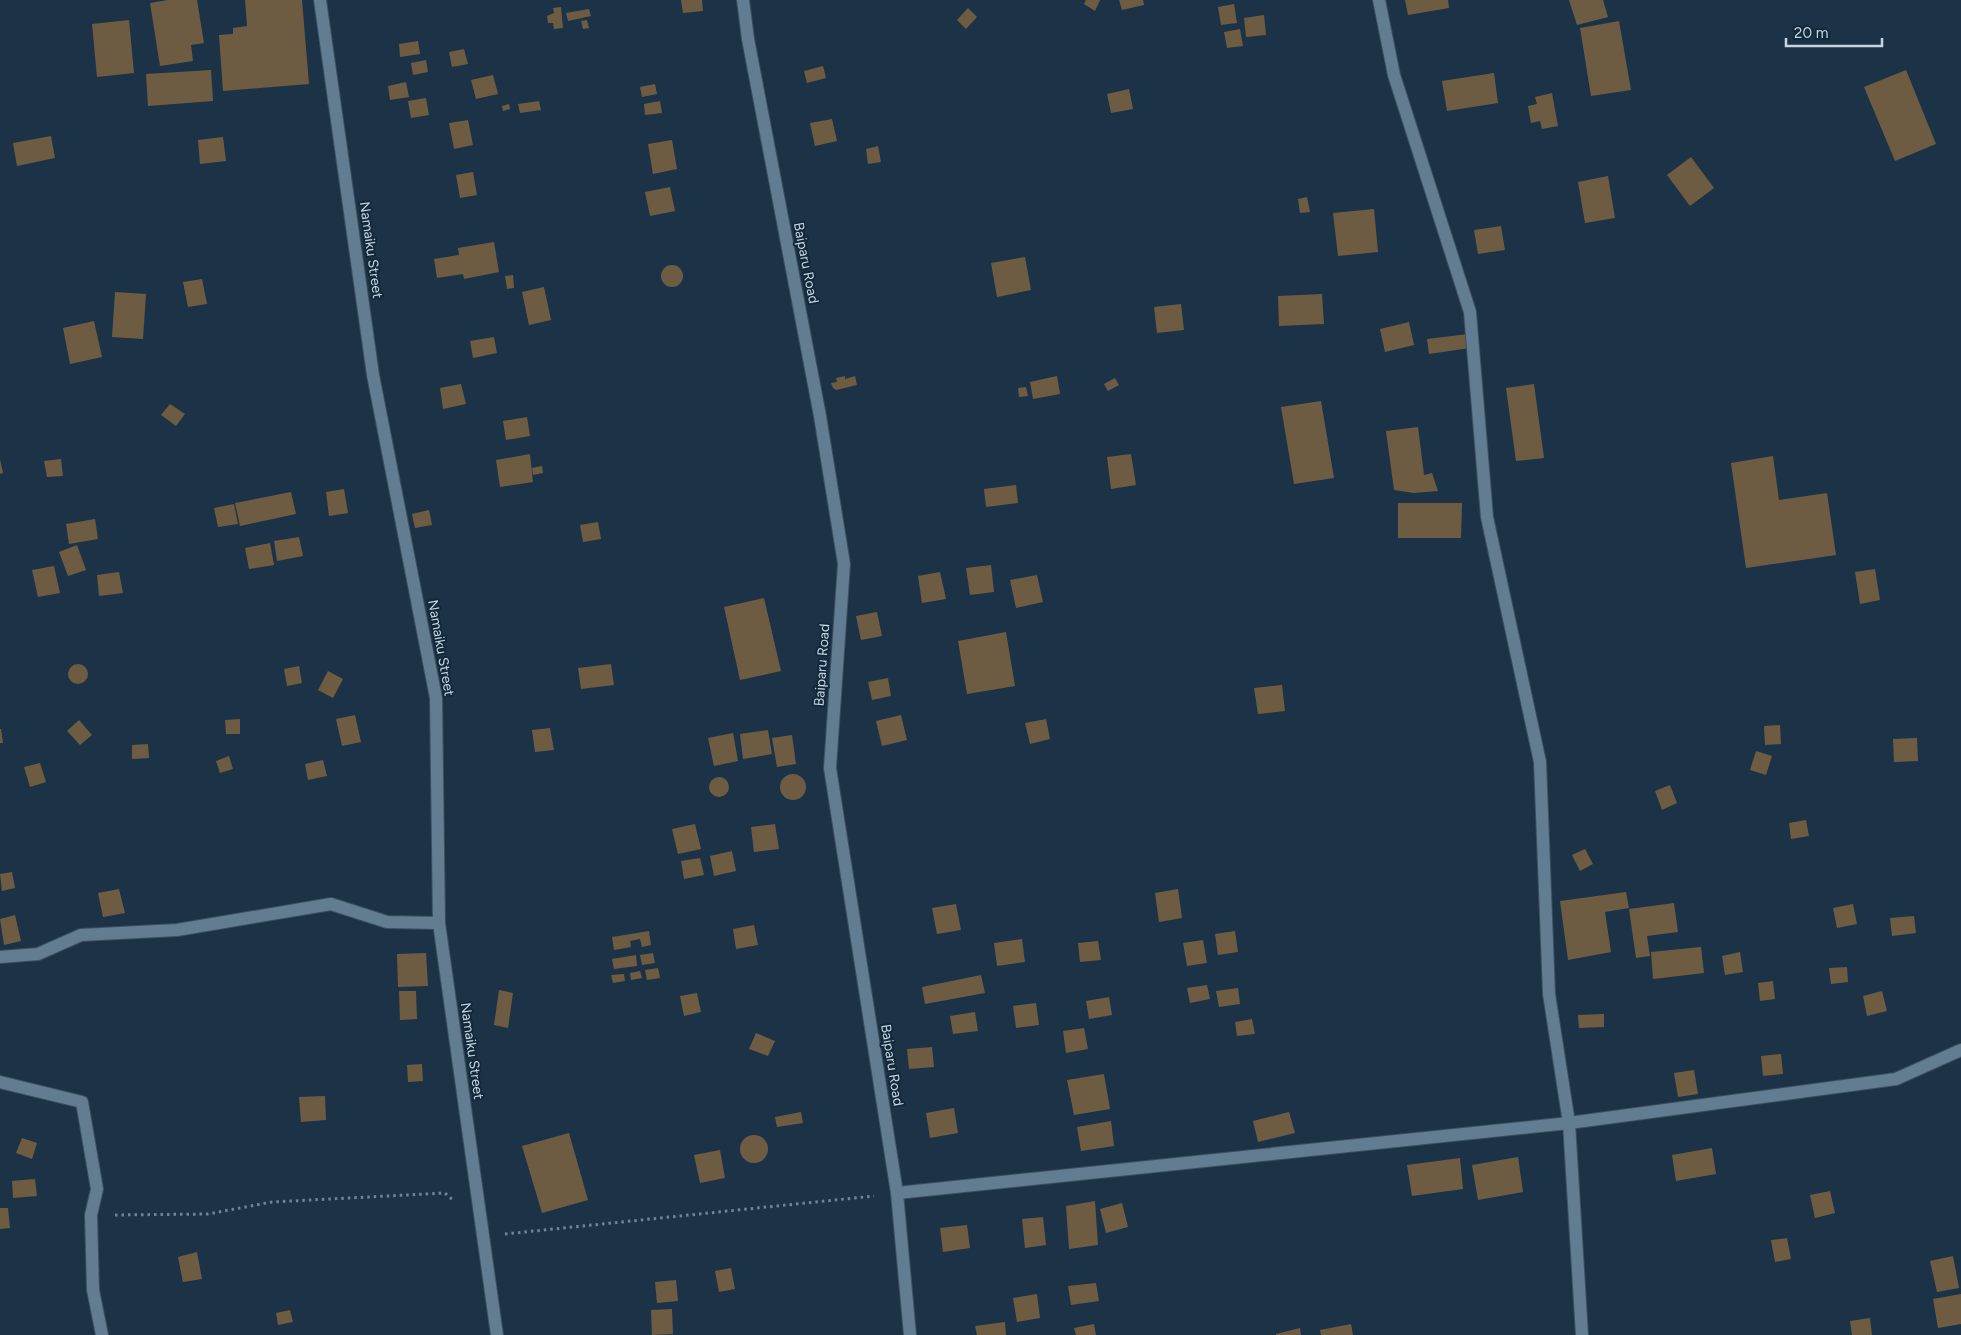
<svg xmlns="http://www.w3.org/2000/svg" width="1961" height="1335" viewBox="0 0 1961 1335" font-family="Figtree,sans-serif">
<style>
.building{fill:#6e5c42}
.lines{fill:none;stroke-linecap:round;stroke-linejoin:round}
.street-casing{stroke:#3b4f5f;stroke-width:14}
.path{stroke:#718494;stroke-width:3;stroke-dasharray:2.5 4;stroke-linecap:butt}
.street{stroke:#627c92;stroke-width:12}
.labels{text-anchor:middle;dominant-baseline:central;stroke-width:4;stroke-linejoin:round;paint-order:stroke}
.street-label{font-size:14px;fill:#c7d5e2;stroke:#12293c}
</style>
<rect width="100%" height="100%" fill="#1c3347"/>
<!-- building -->
<g class="building">
<polygon points="168,0 197,0 204,43 191,45 193,61 160,66 150,3"/>
<polygon points="245,0 302,0 309,84 223,91 219,35 233,34 233,28 247,26"/>
<polygon points="681,0 702,0 703,11 683,13"/>
<polygon points="1086,0 1100,0 1095,11 1084,4"/>
<polygon points="1119,0 1143,0 1144,5 1122,10"/>
<polygon points="1405,0 1448,0 1449,8 1408,15"/>
<polygon points="1569,0 1603,0 1608,17 1577,25"/>
<polygon points="1234,4 1237,23 1221,25 1218,7"/>
<polygon points="561,7 563,28 554,29 553,23 548,23 547,16 554,13 553,8"/>
<polygon points="968,8 977,17 966,29 957,20"/>
<polygon points="589,9 591,16 568,21 566,13"/>
<polygon points="1264,15 1266,35 1246,37 1244,18"/>
<polygon points="129,20 134,73 97,77 92,24"/>
<polygon points="587,20 589,28 583,29 581,21"/>
<polygon points="1619,21 1631,90 1591,96 1580,28"/>
<polygon points="1240,29 1243,46 1227,48 1224,32"/>
<polygon points="418,41 420,54 400,57 399,44"/>
<polygon points="464,49 468,64 452,67 449,52"/>
<polygon points="426,60 428,72 413,75 411,63"/>
<polygon points="823,66 826,78 807,83 804,71"/>
<polygon points="211,70 213,101 148,106 146,74"/>
<polygon points="1906,70 1936,144 1895,161 1864,87"/>
<polygon points="1494,73 1498,103 1447,111 1442,81"/>
<polygon points="493,75 498,94 476,99 471,80"/>
<polygon points="406,82 409,97 390,100 388,86"/>
<polygon points="655,84 657,94 642,97 640,87"/>
<polygon points="1129,89 1133,109 1111,113 1107,94"/>
<polygon points="1552,93 1558,126 1542,129 1540,121 1531,123 1528,106 1537,104 1535,97"/>
<polygon points="426,98 429,115 411,118 408,101"/>
<polygon points="539,101 541,110 520,113 518,104"/>
<polygon points="660,101 662,113 645,115 644,104"/>
<polygon points="509,104 510,109 503,111 502,106"/>
<polygon points="832,119 837,141 815,146 810,123"/>
<polygon points="468,120 473,145 454,149 449,123"/>
<polygon points="51,136 55,158 17,166 13,143"/>
<polygon points="223,137 226,161 200,164 198,140"/>
<polygon points="672,140 677,169 653,174 648,144"/>
<polygon points="878,146 881,162 868,164 866,149"/>
<polygon points="1691,157 1714,188 1690,206 1667,175"/>
<polygon points="473,172 477,195 460,198 456,175"/>
<polygon points="1608,176 1615,218 1585,223 1578,182"/>
<polygon points="670,187 675,211 650,216 645,192"/>
<polygon points="1307,197 1310,212 1300,213 1298,199"/>
<polygon points="1374,209 1378,252 1338,256 1333,213"/>
<polygon points="1501,226 1505,250 1478,254 1474,230"/>
<polygon points="494,242 499,272 464,279 463,274 437,278 434,259 459,255 458,248"/>
<polygon points="1025,257 1031,290 997,297 991,263"/>
<circle cx="672" cy="276" r="11"/>
<polygon points="513,275 514,288 507,289 505,276"/>
<polygon points="202,279 207,304 188,307 183,282"/>
<polygon points="544,287 551,320 529,325 522,292"/>
<polygon points="115,292 146,294 143,339 112,337"/>
<polygon points="1322,294 1324,324 1279,326 1278,296"/>
<polygon points="1181,304 1184,330 1157,333 1154,307"/>
<polygon points="94,321 102,357 70,364 63,328"/>
<polygon points="1409,322 1414,345 1385,352 1380,329"/>
<polygon points="1468,334 1470,348 1429,354 1427,339"/>
<polygon points="494,337 497,353 473,358 470,341"/>
<polygon points="845,376 845,379 855,376 857,385 836,390 833,388 831,383 837,382 836,378"/>
<polygon points="1057,376 1060,394 1033,399 1030,382"/>
<polygon points="1115,378 1119,385 1108,391 1104,384"/>
<polygon points="461,384 466,404 443,409 440,388"/>
<polygon points="1534,384 1544,458 1516,461 1506,388"/>
<polygon points="1026,387 1028,396 1019,397 1018,388"/>
<polygon points="1321,401 1334,478 1294,484 1281,407"/>
<polygon points="170,404 185,414 176,426 161,415"/>
<polygon points="527,417 530,436 506,440 503,421"/>
<polygon points="1418,427 1424,475 1432,473 1438,491 1414,493 1394,490 1386,431"/>
<polygon points="530,454 533,482 500,487 496,460"/>
<polygon points="1131,454 1136,485 1111,489 1107,457"/>
<polygon points="1773,456 1779,500 1827,493 1836,555 1746,568 1731,463"/>
<polygon points="0,459 3,473 0,474"/>
<polygon points="61,459 63,476 47,477 44,461"/>
<polygon points="542,466 543,473 533,475 532,468"/>
<polygon points="1016,485 1018,503 986,507 984,489"/>
<polygon points="344,489 348,513 329,516 326,492"/>
<polygon points="291,492 296,514 240,526 235,503"/>
<polygon points="1398,503 1462,503 1461,538 1398,538"/>
<polygon points="234,504 238,524 218,527 214,508"/>
<polygon points="429,510 432,525 415,528 412,514"/>
<polygon points="95,519 98,539 69,544 66,524"/>
<polygon points="598,522 601,539 583,542 580,525"/>
<polygon points="299,537 303,556 277,561 274,541"/>
<polygon points="270,543 274,565 249,569 245,548"/>
<polygon points="77,545 86,570 68,576 59,552"/>
<polygon points="991,565 994,592 970,595 966,568"/>
<polygon points="54,566 60,593 38,597 32,570"/>
<polygon points="1875,569 1880,600 1860,604 1855,572"/>
<polygon points="119,572 123,593 99,596 97,575"/>
<polygon points="940,572 946,599 922,603 918,576"/>
<polygon points="1037,575 1043,602 1016,608 1010,580"/>
<polygon points="764,598 781,671 740,680 724,607"/>
<polygon points="877,612 882,636 861,640 856,616"/>
<polygon points="1006,632 1015,686 967,694 958,641"/>
<polygon points="611,664 614,685 581,689 578,668"/>
<circle cx="78" cy="674" r="10"/>
<polygon points="299,666 302,683 287,686 284,669"/>
<polygon points="328,671 343,679 333,698 318,690"/>
<polygon points="888,678 891,696 872,700 868,682"/>
<polygon points="1282,685 1285,711 1258,714 1254,688"/>
<polygon points="355,715 361,742 342,746 336,719"/>
<polygon points="901,715 907,740 882,746 876,721"/>
<polygon points="240,719 240,734 226,734 225,720"/>
<polygon points="1046,719 1050,739 1030,744 1025,723"/>
<polygon points="79,720 92,735 80,745 67,731"/>
<polygon points="1780,725 1781,744 1765,745 1764,726"/>
<polygon points="550,728 554,750 535,752 532,730"/>
<polygon points="0,729 1,729 3,743 0,743"/>
<polygon points="768,730 772,754 743,759 740,734"/>
<polygon points="733,733 738,761 714,766 708,738"/>
<polygon points="792,735 796,764 777,767 772,738"/>
<polygon points="1917,738 1918,761 1894,762 1893,739"/>
<polygon points="148,744 149,758 132,759 132,745"/>
<polygon points="1756,751 1772,756 1766,775 1750,770"/>
<polygon points="229,756 233,769 220,773 216,761"/>
<polygon points="323,760 327,776 308,780 305,764"/>
<polygon points="40,763 46,782 30,787 24,767"/>
<circle cx="793" cy="787" r="13"/>
<circle cx="719" cy="787" r="10"/>
<polygon points="1670,785 1677,803 1662,810 1655,791"/>
<polygon points="1806,820 1809,836 1791,839 1789,823"/>
<polygon points="695,824 701,849 678,854 672,829"/>
<polygon points="775,824 779,849 754,852 751,827"/>
<polygon points="1585,849 1593,864 1580,871 1572,855"/>
<polygon points="732,851 736,871 714,876 710,856"/>
<polygon points="700,858 704,875 684,879 681,861"/>
<polygon points="12,872 15,888 2,891 0,874"/>
<polygon points="119,889 125,913 103,917 98,893"/>
<polygon points="1178,889 1182,918 1159,922 1155,893"/>
<polygon points="1626,892 1629,908 1605,912 1611,952 1568,960 1560,901"/>
<polygon points="1674,903 1678,932 1647,936 1650,956 1636,958 1629,909"/>
<polygon points="956,904 961,930 937,934 932,908"/>
<polygon points="1853,904 1857,924 1837,928 1833,908"/>
<polygon points="15,915 21,941 4,945 0,919"/>
<polygon points="1914,916 1916,933 1892,936 1890,918"/>
<polygon points="754,925 758,945 736,949 733,929"/>
<polygon points="649,931 651,945 642,947 640,939 630,941 631,947 614,950 612,937"/>
<polygon points="1235,931 1238,952 1218,955 1215,934"/>
<polygon points="1022,939 1025,962 997,966 994,943"/>
<polygon points="1203,940 1207,963 1187,966 1183,943"/>
<polygon points="1098,941 1101,960 1080,962 1078,943"/>
<polygon points="1701,947 1704,973 1653,979 1651,952"/>
<polygon points="1740,952 1743,972 1725,975 1722,956"/>
<polygon points="426,953 428,986 398,987 397,954"/>
<polygon points="653,953 655,963 642,965 640,955"/>
<polygon points="636,955 637,966 614,969 612,959"/>
<polygon points="1847,967 1848,982 1831,984 1829,968"/>
<polygon points="658,968 660,978 647,980 645,970"/>
<polygon points="640,971 642,978 631,980 630,973"/>
<polygon points="624,974 625,981 613,983 611,975"/>
<polygon points="981,975 985,993 925,1004 922,987"/>
<polygon points="1773,981 1775,999 1760,1001 1758,983"/>
<polygon points="1207,985 1210,999 1190,1003 1187,988"/>
<polygon points="1238,988 1240,1004 1219,1007 1216,991"/>
<polygon points="499,990 513,993 508,1028 494,1025"/>
<polygon points="399,991 416,991 417,1019 400,1020"/>
<polygon points="1882,991 1887,1011 1867,1016 1863,996"/>
<polygon points="697,993 701,1012 684,1016 680,996"/>
<polygon points="1109,997 1112,1015 1089,1019 1086,1001"/>
<polygon points="1036,1003 1039,1025 1016,1028 1013,1006"/>
<polygon points="975,1012 978,1031 953,1034 950,1016"/>
<polygon points="1604,1014 1604,1027 1579,1028 1578,1015"/>
<polygon points="1252,1019 1255,1034 1237,1036 1235,1022"/>
<polygon points="1084,1028 1088,1049 1066,1053 1063,1031"/>
<polygon points="756,1033 775,1041 768,1056 749,1049"/>
<polygon points="932,1047 934,1067 909,1069 907,1049"/>
<polygon points="1781,1054 1783,1074 1763,1076 1761,1056"/>
<polygon points="422,1064 423,1081 408,1082 407,1065"/>
<polygon points="1694,1070 1698,1094 1678,1097 1674,1073"/>
<polygon points="1104,1074 1110,1109 1074,1115 1067,1080"/>
<polygon points="325,1096 326,1120 301,1122 299,1097"/>
<polygon points="954,1108 958,1133 930,1138 926,1113"/>
<polygon points="801,1112 803,1123 777,1127 775,1117"/>
<polygon points="1289,1112 1295,1133 1258,1142 1253,1121"/>
<polygon points="1111,1121 1114,1146 1081,1151 1077,1127"/>
<polygon points="569,1133 588,1200 542,1213 522,1146"/>
<circle cx="754" cy="1149" r="14"/>
<polygon points="22,1138 37,1143 32,1159 16,1153"/>
<polygon points="1712,1148 1716,1174 1676,1181 1672,1155"/>
<polygon points="720,1150 725,1178 700,1183 694,1155"/>
<polygon points="1518,1157 1523,1192 1478,1200 1472,1165"/>
<polygon points="1460,1158 1463,1189 1412,1196 1407,1165"/>
<polygon points="35,1179 37,1196 13,1198 12,1181"/>
<polygon points="1830,1191 1835,1213 1815,1218 1810,1195"/>
<polygon points="1095,1201 1098,1245 1069,1249 1066,1206"/>
<polygon points="1122,1203 1128,1227 1106,1233 1100,1209"/>
<polygon points="0,1208 8,1208 10,1228 0,1229"/>
<polygon points="1043,1217 1046,1245 1025,1248 1022,1219"/>
<polygon points="967,1225 970,1248 943,1252 940,1228"/>
<polygon points="1787,1238 1791,1259 1775,1262 1771,1240"/>
<polygon points="197,1252 202,1279 183,1282 178,1257"/>
<polygon points="1953,1256 1959,1288 1937,1292 1930,1261"/>
<polygon points="731,1268 735,1289 719,1292 715,1271"/>
<polygon points="676,1280 678,1301 657,1303 655,1282"/>
<polygon points="1096,1283 1099,1301 1071,1305 1068,1286"/>
<polygon points="1037,1294 1040,1318 1017,1322 1013,1298"/>
<polygon points="1961,1294 1961,1324 1938,1328 1933,1299"/>
<polygon points="672,1309 673,1334 652,1335 651,1310"/>
<polygon points="290,1310 293,1322 278,1325 276,1313"/>
<polygon points="1870,1318 1872,1335 1852,1335 1850,1321"/>
<polygon points="1005,1322 1006,1335 977,1335 975,1326"/>
<polygon points="1094,1324 1096,1335 1076,1335 1074,1328"/>
<polygon points="1351,1324 1353,1335 1321,1335 1320,1330"/>
<polygon points="1300,1328 1301,1335 1276,1335 1276,1334"/>
</g>
<g class="lines">
<defs>
<g id="street">
<polyline points="320,0 373,375 436,698 439,923 497,1335"/>
<polyline points="743,0 748,39 820,416 844,564 830,768 897,1193 910,1335"/>
<polyline points="1379,0 1394,75 1470,312 1487,517 1540,762 1549,994 1569,1123 1582,1335"/>
<polyline points="0,957 38,954 81,935 177,930 331,904 387,922 439,923"/>
<polyline points="0,1082 82,1102 97,1189 91,1215 93,1290 102,1335"/>
<polyline points="897,1193 1569,1123 1896,1079 1961,1050"/>
</g>
</defs>
<!-- street casing -->
<use href="#street" class="street-casing"/>
<!-- path -->
<g class="path">
<polyline points="115,1215 208,1214 272,1202 445,1193 454,1201"/>
<polyline points="505,1234 874,1196"/>
</g>
<!-- street -->
<use href="#street" class="street"/>
</g>
<g class="labels">
<!-- street labels -->
<g class="street-label">
<text transform="translate(371 250) rotate(82)">Namaiku Street</text>
<text transform="translate(806 263) rotate(79)">Baiparu Road</text>
<text transform="translate(441 648) rotate(80)">Namaiku Street</text>
<text transform="translate(822 665) rotate(-86)">Baiparu Road</text>
<text transform="translate(472 1051) rotate(82)">Namaiku Street</text>
<text transform="translate(892 1065) rotate(81)">Baiparu Road</text>
</g>
</g>
<!-- scale -->
<path d="M1786 38v8h96v-8" fill="none" stroke="#c7d5e2" stroke-width="2.5"/>
<text x="1794" y="38" font-size="15" fill="#c7d5e2" stroke="#12293c" stroke-width="4" paint-order="stroke">20 m</text>
</svg>
